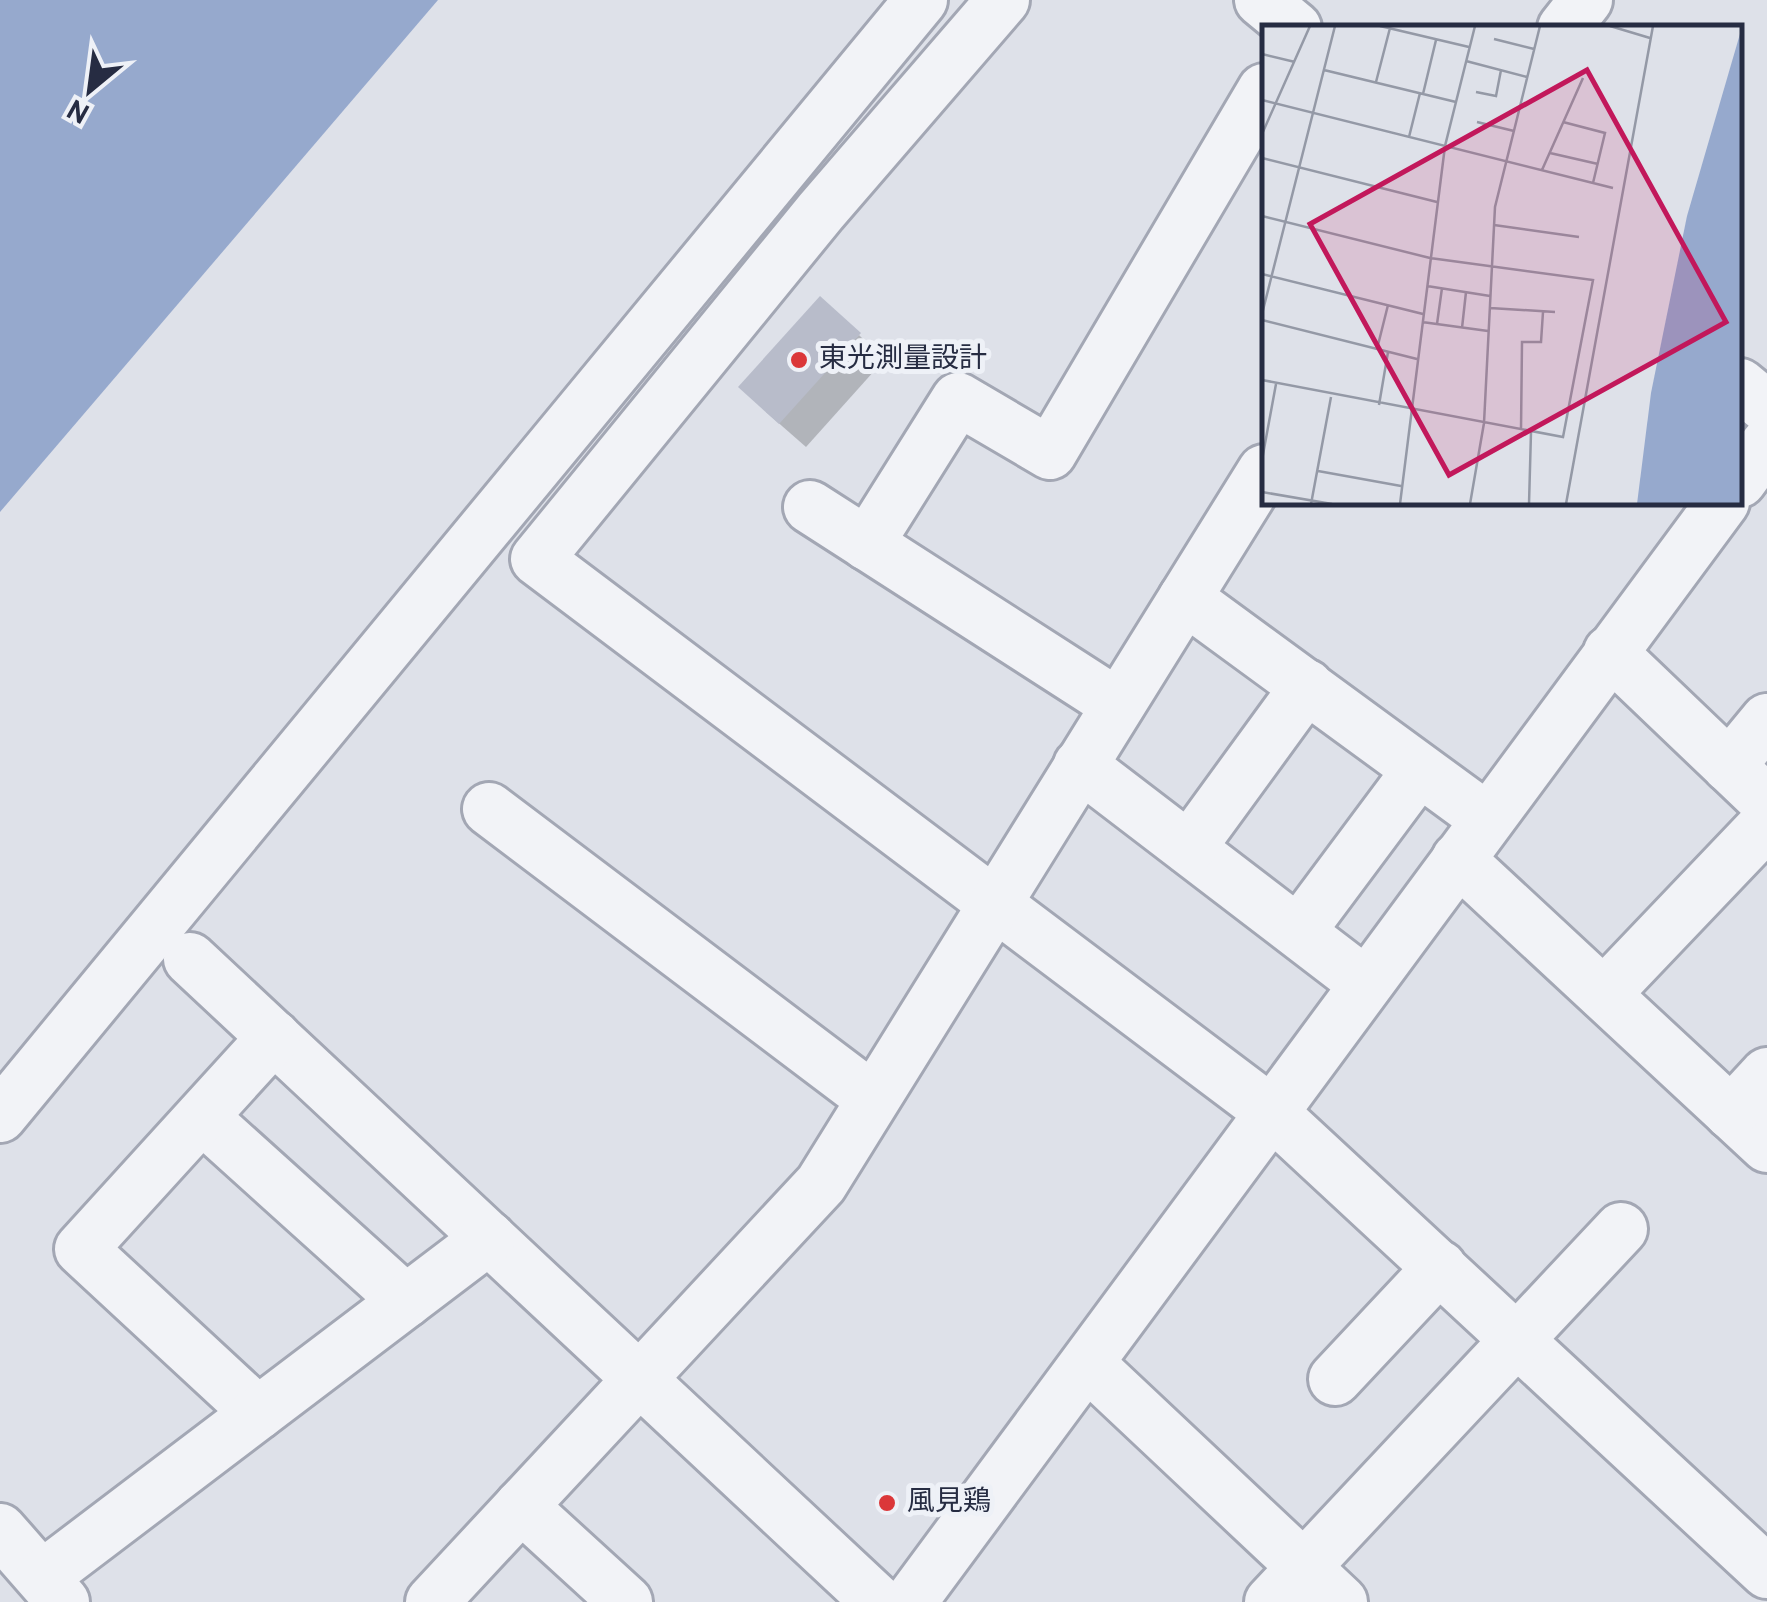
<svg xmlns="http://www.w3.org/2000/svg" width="1767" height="1602" viewBox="0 0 1767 1602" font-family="Overpass,'Noto Sans JP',sans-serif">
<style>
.water{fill:#96a9cd}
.shadow{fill:#0003}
.building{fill:#b8bcca}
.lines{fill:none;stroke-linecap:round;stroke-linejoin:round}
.minor-casing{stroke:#a3a7b4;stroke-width:58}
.minor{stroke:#f2f3f7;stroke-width:52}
.poi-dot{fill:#db3739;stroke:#eef1f7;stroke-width:4}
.labels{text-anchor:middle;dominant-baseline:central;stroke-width:10;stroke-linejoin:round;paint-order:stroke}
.poi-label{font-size:28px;fill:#262c42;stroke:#eef1f7;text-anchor:start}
.inset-road{fill:none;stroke:#9499a6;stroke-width:2.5}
.view{fill:#c2185b;fill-opacity:0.15;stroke:#c2185b;stroke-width:5}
.inset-edge{fill:none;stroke:#262c42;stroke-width:5}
</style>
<rect width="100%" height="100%" fill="#dee1e9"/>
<!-- water -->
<polygon class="water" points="0,0 438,0 0,512"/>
<!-- shadow -->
<polygon class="shadow" points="859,335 884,360 806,447 766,412"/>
<!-- building -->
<polygon class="building" points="820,296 861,333 779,424 738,387"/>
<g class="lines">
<defs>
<g id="minor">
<polyline points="1003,0 821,211 537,559 1270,1111 1767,1572"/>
<polyline points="1261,0 1295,28"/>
<polyline points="1564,28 1586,0"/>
<polyline points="1740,385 1767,407"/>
<polyline points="1740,481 1767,444"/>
<polyline points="810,507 1118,705"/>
<polyline points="867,544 958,399 1050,453 1264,90"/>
<polyline points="1185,598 1487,819"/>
<polyline points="1610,652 1767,802"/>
<polyline points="1080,765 1366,984"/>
<polyline points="1729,766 1767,720"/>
<polyline points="489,809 873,1099"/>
<polyline points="1189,848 1307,686"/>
<polyline points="1458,859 1767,1146"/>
<polyline points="1299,931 1419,770"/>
<polyline points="190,959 878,1602"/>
<polyline points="1604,994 1767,823"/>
<polyline points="1731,1113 1767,1074"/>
<polyline points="0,1116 921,0"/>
<polyline points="202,1117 406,1301"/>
<polyline points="1088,1364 1341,1602"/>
<polyline points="1335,1379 1440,1267"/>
<polyline points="258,1413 81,1249 274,1037"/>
<polyline points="521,1506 626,1602"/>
<polyline points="0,1530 63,1602"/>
<polyline points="42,1577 489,1238"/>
<polyline points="432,1602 821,1184 1264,471"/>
<polyline points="910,1602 1723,502"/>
<polyline points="1271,1602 1621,1229"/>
</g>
</defs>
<!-- minor casing -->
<use href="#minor" class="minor-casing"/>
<!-- minor -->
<use href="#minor" class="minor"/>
</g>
<!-- markers -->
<g class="poi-dot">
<circle cx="799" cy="360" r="10"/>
<circle cx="887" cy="1503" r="10"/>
</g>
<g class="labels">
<!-- poi labels -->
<g class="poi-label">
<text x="819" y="360">東光測量設計</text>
<text x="907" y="1503">風見鶏</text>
</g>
</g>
<!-- overview -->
<g transform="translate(1262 25)">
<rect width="480" height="480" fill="#dee1e9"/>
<path d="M480,2V479H375L389,368L425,191Z" fill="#96a9cd"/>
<path class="inset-road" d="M118,1L207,22M348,1L388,13M232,14L272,24M0,29L33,37M204,36L265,52M62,45L194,77M114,57L128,3M214,67L234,71L239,45M161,69L174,15M0,75L351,163M215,97L252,106M301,97L343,108L331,158M0,109L48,1M147,112L158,68M288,128L336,139M0,133L175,177M280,145L321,53M0,191L168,233L331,255L301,412L0,355M232,200L317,212M0,249L161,289M165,261L228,271M228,283L293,287M0,289L73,1M0,295L155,334M160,297L226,306M175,299L180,263M200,303L204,267M115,324L126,280M117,380L126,327M259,405L260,317H279L281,287M0,435L14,359M56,446L139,461M0,467L70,479M49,479L69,372M138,479L183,121L213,1M208,479L222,398L233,182L278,1M267,479L269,407M304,479L391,1"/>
<path class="view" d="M325,45L464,297L187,450L48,199Z"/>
<rect width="480" height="480" class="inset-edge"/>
</g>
<!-- north arrow -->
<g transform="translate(90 90) rotate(209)" stroke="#eef1f7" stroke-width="8" paint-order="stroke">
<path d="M0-8L18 38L0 25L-18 38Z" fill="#262c42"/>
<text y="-15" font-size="28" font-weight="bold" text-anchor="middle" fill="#262c42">N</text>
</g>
</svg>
